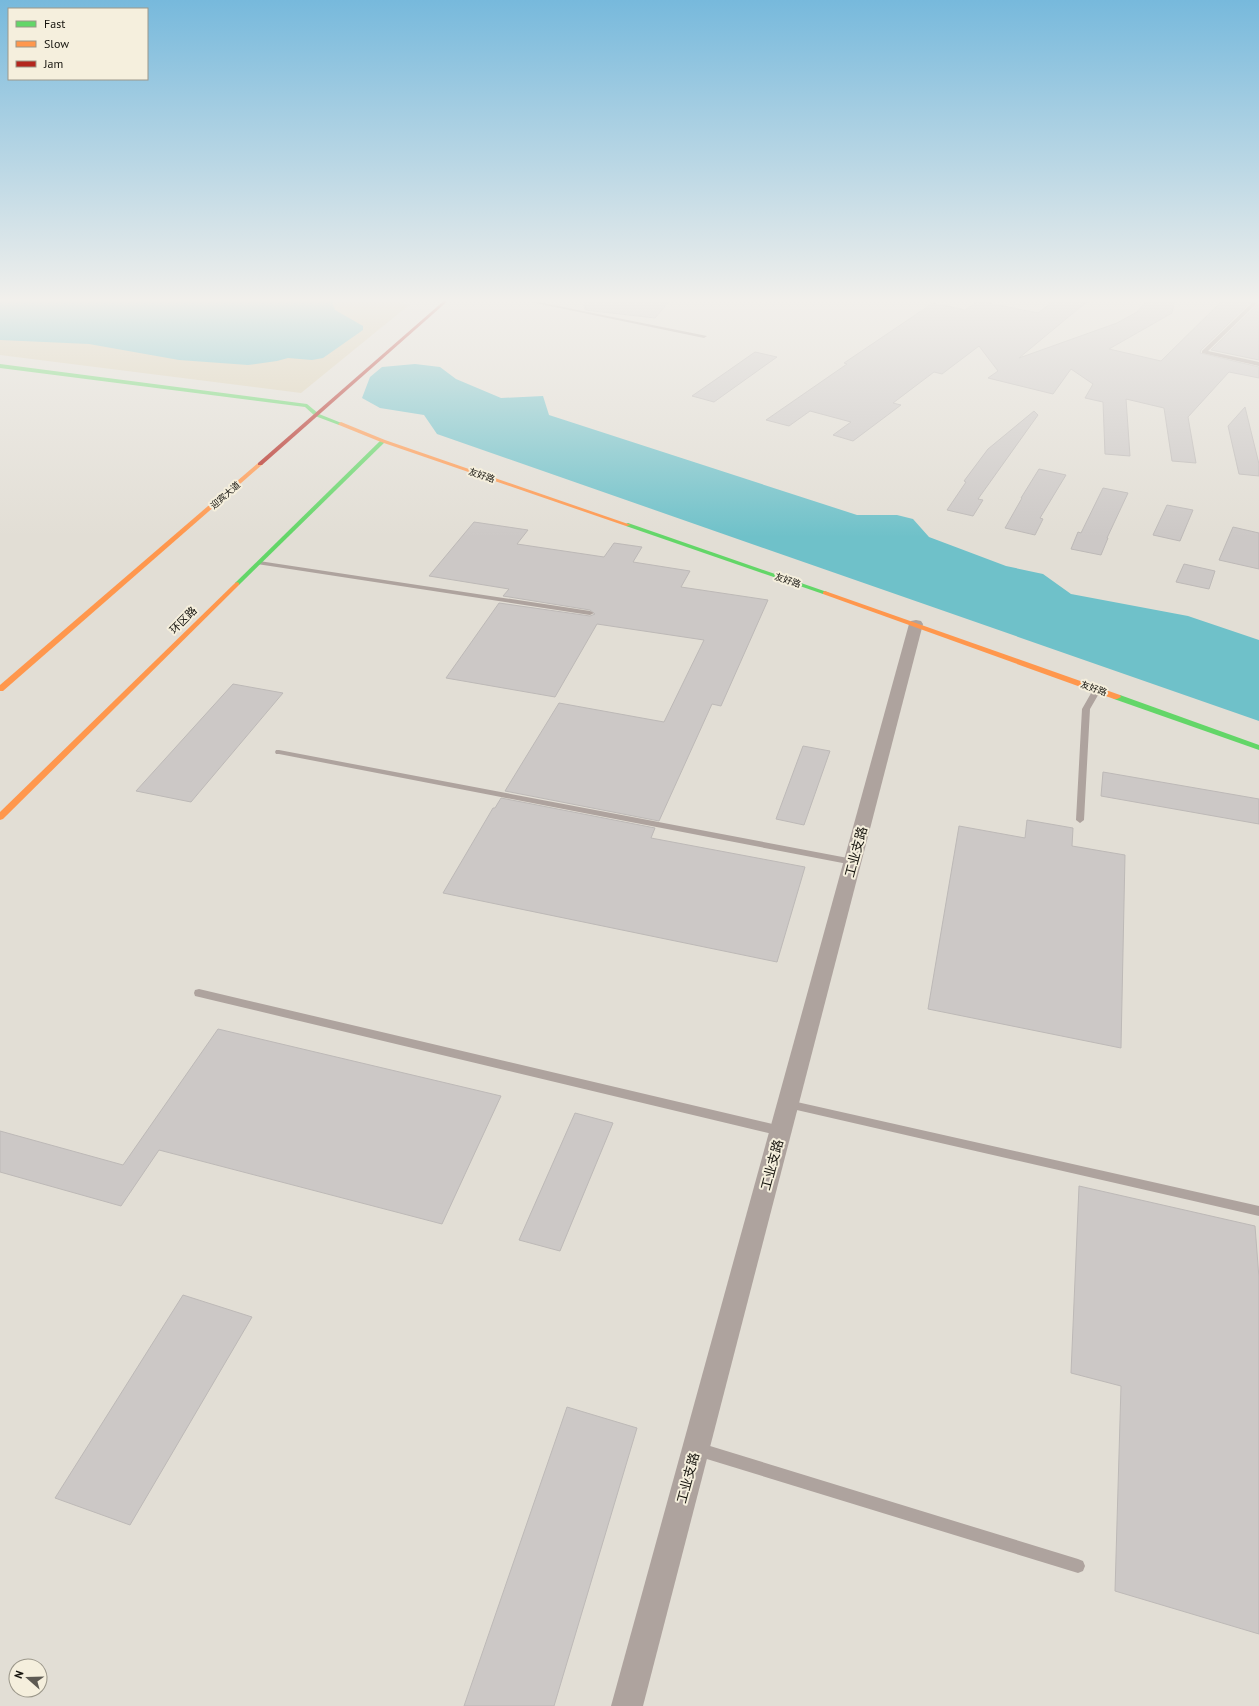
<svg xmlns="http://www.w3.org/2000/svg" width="1259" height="1706" viewBox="0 0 1259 1706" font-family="'PT Sans','Noto Sans SC',sans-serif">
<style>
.green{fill:#dacfb1}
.water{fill:#6fc1c9}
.building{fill:#ccc8c6;stroke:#bdb9b7}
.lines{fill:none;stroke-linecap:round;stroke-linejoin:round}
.lane{fill:#aea39e;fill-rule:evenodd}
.street{fill:#aea39e;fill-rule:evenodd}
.fast{fill:#63d668;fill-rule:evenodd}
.slow{fill:#ff974d;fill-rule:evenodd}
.jam{fill:#b3261e;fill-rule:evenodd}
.labels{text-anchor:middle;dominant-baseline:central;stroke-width:4;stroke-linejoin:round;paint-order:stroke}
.far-street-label{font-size:9px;fill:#15130d;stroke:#f5efdd}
.street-label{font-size:11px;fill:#15130d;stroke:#f5efdd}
.near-street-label{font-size:13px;fill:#15130d;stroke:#f5efdd}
</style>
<rect width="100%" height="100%" fill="#e2ded5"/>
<!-- green -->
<polygon class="green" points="0,299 385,299 409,305 301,393 0,355"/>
<!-- water -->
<g class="water">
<polygon points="0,299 331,299 335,310 363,326 363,330 323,358 312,360 288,358 277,361 248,365 179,360 89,344 0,340"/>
<polygon points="415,364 440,367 456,379 501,398 543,396 549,415 857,515 897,515 913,519 929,537 1006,566 1043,574 1071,594 1188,616 1259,640 1259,721 437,434 424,415 380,408 362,398 370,377 382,367"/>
</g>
<!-- building -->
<g class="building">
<polygon points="585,299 671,299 655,318 585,310"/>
<polygon points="1056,299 1090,299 1019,358 1117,323 1137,312 1148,299 1175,299 1172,313 1109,349 1161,361 1224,299 1254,299 1201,350 1200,353 1259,367 1259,378 1229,372 1188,417 1196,463 1172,461 1164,408 1126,399 1130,456 1105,454 1103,402 1085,398 1093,384 1071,369 1053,394 988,378 998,371 979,346 942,374 934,372 893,403 901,405 853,441 833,435 851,422 810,411 789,426 766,420 847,364 844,363 933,303 965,310 978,301 1038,313"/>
<polygon points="1259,303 1259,360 1211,350"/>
<polygon points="755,352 777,357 714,402 692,396"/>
<polygon points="1245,407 1259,464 1259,476 1239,474 1228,426"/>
<polygon points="1034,411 1038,415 978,499 983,500 973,516 947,510 966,482 964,481 988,449"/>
<polygon points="1039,469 1066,475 1040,518 1043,519 1035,535 1005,528 1022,498 1021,498"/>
<polygon points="1103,488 1128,493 1107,538 1108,538 1101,555 1071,549 1078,532 1081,533"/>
<polygon points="1167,505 1193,510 1180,541 1153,535"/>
<polygon points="474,522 528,530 517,544 604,557 614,543 642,547 633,562 690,571 681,587 768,600 721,706 712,704 659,821 505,791 559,703 664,722 704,640 597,624 555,697 446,678 499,603 590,616 595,614 590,610 503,596 509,589 429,576"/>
<polygon points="1233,527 1259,533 1259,569 1219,560"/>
<polygon points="1184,564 1215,571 1209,589 1176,582"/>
<polygon points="233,684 283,693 191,802 136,791"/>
<polygon points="803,746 830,751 804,825 776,819"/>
<polygon points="1103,772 1259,799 1259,824 1101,796"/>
<polygon points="501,798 655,828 651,838 805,867 777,962 443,893 493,808 495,808"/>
<polygon points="1027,820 1073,828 1072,846 1125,855 1121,1048 928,1009 959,826 1025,838"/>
<polygon points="218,1029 501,1096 442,1224 159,1150 121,1206 0,1172 0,1131 123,1165"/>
<polygon points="575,1113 613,1123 560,1251 519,1240"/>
<polygon points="1079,1186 1255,1226 1259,1278 1259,1634 1115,1591 1121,1386 1071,1373"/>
<polygon points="183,1295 252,1317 130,1525 55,1498"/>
<polygon points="567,1407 637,1428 554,1706 464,1706"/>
</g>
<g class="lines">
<!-- lane -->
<g class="lane">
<polygon points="516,299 523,299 707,336 704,338"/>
<polygon points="1256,299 1259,299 1259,301 1208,351 1259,362 1259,366 1202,353 1202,351"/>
<polygon points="259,561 590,611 594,613 590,615 257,564 257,562"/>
<polygon points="1094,688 1097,688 1101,690 1090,709 1084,820 1080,823 1076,820 1082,709"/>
<polygon points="276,750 279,750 853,859 858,862 853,865 279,754 276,754 275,752"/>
<polygon points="199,989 781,1126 785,1128 787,1131 785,1134 781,1136 195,996 194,993 195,990"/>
<polygon points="788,1100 1259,1206 1259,1216 788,1108 784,1107 783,1104 784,1101"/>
<polygon points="697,1442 1078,1559 1083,1561 1085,1566 1083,1571 1078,1573 697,1456 692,1454 690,1449 692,1444"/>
</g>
<!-- street -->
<polygon class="street" points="916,620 921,621 923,624 643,1706 611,1706 909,624 911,621"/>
<!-- fast -->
<g class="fast">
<polygon points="0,364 307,404 319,414 344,424 339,425 315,416 305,407 0,368"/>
<polygon points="381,440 386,441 239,585 235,585 235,583"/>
<polygon points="628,523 827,592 829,593 827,594 823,594 626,526 626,524"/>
<polygon points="1114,695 1120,695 1259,745 1259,750 1114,699 1113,697"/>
</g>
<!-- slow -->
<g class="slow">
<polygon points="341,422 385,440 631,525 626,526 381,442 339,425 338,424"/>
<polygon points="258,463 263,464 3,691 0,691 0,685"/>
<polygon points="237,582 239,583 239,585 3,819 0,820 0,812 235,583"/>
<polygon points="825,591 1120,695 1121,697 1117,699 1114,699 823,594 823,592"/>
</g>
<!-- jam -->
<polygon class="jam" points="446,299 450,299 262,465 258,465 258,463"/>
</g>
<!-- sky -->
<linearGradient id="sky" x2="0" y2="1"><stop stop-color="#77b9dc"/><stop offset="0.56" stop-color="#f2f0ec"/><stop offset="1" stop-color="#f2f0ec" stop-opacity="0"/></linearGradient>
<rect width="1259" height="537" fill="url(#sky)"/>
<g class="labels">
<!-- far-street labels -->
<g class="far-street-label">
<text transform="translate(482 475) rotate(19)">友好路</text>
<text transform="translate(225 495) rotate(-41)">迎宾大道</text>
<text transform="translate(788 580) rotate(19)">友好路</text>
<text transform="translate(1094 688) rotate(20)">友好路</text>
</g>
<!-- street labels -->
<g class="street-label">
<text transform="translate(183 620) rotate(-45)">环区路</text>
</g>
<!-- near-street labels -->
<g class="near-street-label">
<text transform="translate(856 852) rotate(-75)">工业支路</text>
<text transform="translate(772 1165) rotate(-75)">工业支路</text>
<text transform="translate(688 1478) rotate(-75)">工业支路</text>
</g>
</g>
<!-- legend -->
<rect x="8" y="8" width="140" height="72" fill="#f5efdd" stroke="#9b978a"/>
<rect x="16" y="21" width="20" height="6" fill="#63d668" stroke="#9b978a"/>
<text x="44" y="28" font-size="12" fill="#15130d">Fast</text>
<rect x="16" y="41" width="20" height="6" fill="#ff974d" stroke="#9b978a"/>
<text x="44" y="48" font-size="12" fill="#15130d">Slow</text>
<rect x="16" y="61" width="20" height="6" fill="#b3261e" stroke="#9b978a"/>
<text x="44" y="68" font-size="12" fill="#15130d">Jam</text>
<!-- north arrow -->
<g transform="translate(28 1678) rotate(290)"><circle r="19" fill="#f5efdd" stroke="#9b978a"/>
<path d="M0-3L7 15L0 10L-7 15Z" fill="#5d5a53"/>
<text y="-6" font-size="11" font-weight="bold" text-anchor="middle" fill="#15130d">N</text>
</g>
</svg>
